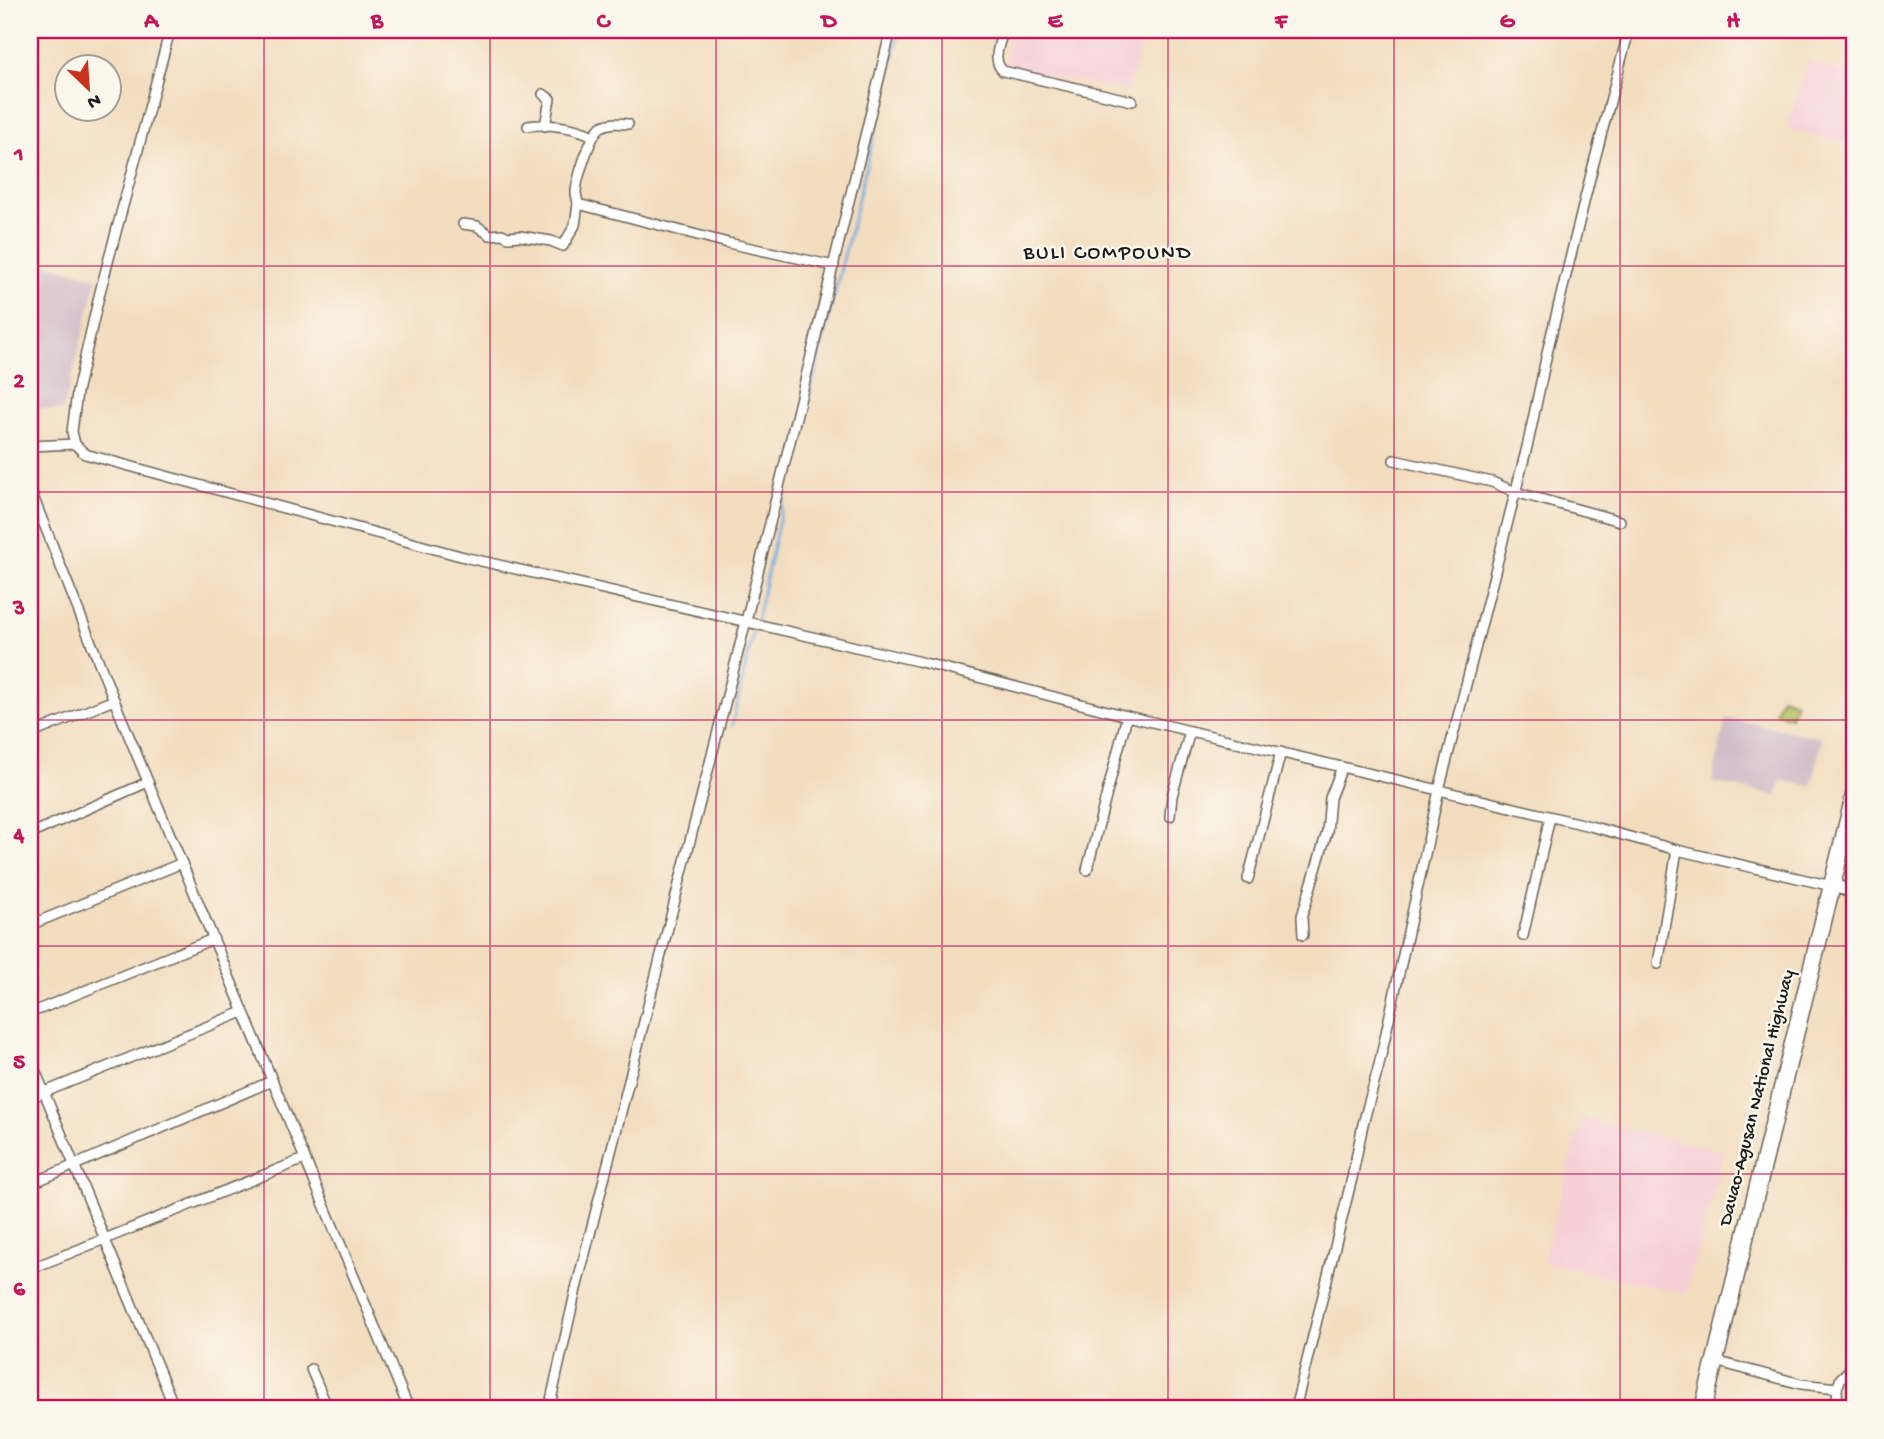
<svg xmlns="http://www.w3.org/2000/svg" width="1884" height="1439" viewBox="0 0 1884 1439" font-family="'Gochi Hand',sans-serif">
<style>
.built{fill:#f6cfd7}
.industrial{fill:#d1bdc9}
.green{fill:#b2be60;stroke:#676d3e;stroke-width:2}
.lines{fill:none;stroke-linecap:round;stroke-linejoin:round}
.stream{stroke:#6dabdf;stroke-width:2.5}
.street-casing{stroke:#676055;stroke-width:12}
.secondary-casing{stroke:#676055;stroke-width:16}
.highway-casing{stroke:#676055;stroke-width:19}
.street{stroke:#fff;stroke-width:9}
.secondary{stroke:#fff;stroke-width:12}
.highway{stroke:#fff;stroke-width:16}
.grid{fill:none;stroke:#c2185b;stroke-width:2;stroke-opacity:0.55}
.labels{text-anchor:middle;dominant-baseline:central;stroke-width:5;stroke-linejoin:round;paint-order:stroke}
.street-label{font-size:19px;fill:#1c1c1c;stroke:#fbf7ec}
.neighbourhood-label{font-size:21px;letter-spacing:2px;fill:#1c1c1c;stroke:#fbf7ec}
.neatline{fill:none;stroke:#c2185b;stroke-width:2.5}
.grid-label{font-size:23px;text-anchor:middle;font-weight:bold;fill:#c2185b}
</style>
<rect width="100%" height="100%" fill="#fbf7ec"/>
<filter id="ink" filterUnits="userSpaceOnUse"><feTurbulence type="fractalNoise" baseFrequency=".0143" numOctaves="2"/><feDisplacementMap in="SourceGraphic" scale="14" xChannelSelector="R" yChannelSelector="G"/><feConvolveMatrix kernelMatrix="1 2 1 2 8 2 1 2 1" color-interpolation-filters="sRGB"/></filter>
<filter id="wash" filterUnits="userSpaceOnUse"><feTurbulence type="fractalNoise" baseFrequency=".00686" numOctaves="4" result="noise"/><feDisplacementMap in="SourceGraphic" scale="28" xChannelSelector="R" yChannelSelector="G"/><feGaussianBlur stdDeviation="1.57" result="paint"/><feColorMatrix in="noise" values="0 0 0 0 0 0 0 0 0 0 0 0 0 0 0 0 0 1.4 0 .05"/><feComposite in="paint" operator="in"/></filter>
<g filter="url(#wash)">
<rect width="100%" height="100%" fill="#f3ddbf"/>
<!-- built -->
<g class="built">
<polygon points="1012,30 1145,30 1127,91 1003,67"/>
<polygon points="1808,61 1854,75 1854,146 1787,129"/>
<polygon points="1582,1118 1724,1152 1686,1293 1542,1263"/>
</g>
<!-- industrial -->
<g class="industrial">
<polygon points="30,260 97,278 63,411 30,407"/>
<polygon points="1726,718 1822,738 1812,786 1781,780 1777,796 1712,782"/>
</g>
<!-- green -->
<polygon class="green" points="1781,697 1796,702 1790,717 1775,712"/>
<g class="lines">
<!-- stream -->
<g class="stream">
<polyline points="757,619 784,498 900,30"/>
<polyline points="732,726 754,629"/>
</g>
</g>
</g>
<g filter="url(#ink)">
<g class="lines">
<defs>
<g id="street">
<polyline points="170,30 100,292 77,392 72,432 75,444 85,454 468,558 917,661 1127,716 1590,826 1677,850 1832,886"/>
<path d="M1003,30C1000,44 991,60 1003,71L1132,101"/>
<polyline points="543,94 550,99 545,126"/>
<path d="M628,124C619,123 609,122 601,127C591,133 576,181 576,193C576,194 578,202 578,204L728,243L834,266"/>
<path d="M528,126C546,123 576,127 593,136"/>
<polyline points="463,224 477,226 490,235 502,234 508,237 520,236 551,241 563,246 575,225 578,204"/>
<polyline points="30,446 75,444"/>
<polyline points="1394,460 1492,482 1515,492 1620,521"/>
<polyline points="30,489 114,700 409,1409"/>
<polyline points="30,734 114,700"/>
<polyline points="1170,816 1172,796 1190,731"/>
<polyline points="30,834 148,782"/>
<polyline points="1087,870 1127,716"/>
<polyline points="1248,879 1281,752"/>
<polyline points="30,925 182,863"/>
<polyline points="1303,935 1302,916 1327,832 1330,798 1342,767"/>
<polyline points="1523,936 1550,817"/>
<polyline points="1658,964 1677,850"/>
<polyline points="30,1013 213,939"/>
<polyline points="30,1058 175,1409"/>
<polyline points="30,1098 243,1012"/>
<polyline points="30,1184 272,1081"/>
<polyline points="30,1269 304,1159"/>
<polyline points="1715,1361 1801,1384 1837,1388 1838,1406"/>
<polyline points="311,1369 328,1409"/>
<polyline points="1837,1388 1841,1378 1854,1366"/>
<polyline points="549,1409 576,1289 746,621 891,30"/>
<polyline points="1295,1409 1352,1178 1363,1124 1379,1065 1439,790 1528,443 1549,344 1592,170 1629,30"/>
</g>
<polyline id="secondary" points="1832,886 1854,891"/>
<polyline id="highway" points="1703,1409 1854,796"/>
</defs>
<!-- street casing -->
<use href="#street" class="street-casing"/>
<!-- secondary casing -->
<use href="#secondary" class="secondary-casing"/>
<!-- highway casing -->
<use href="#highway" class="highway-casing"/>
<!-- street -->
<use href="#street" class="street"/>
<!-- secondary -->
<use href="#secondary" class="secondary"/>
<!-- highway -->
<use href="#highway" class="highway"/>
</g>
</g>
<!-- grid -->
<path class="grid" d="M264,30V1409M490,30V1409M716,30V1409M942,30V1409M1168,30V1409M1394,30V1409M1620,30V1409M30,266H1854M30,492H1854M30,720H1854M30,946H1854M30,1174H1854"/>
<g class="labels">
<!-- street labels -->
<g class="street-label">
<text transform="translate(1758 1098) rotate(-76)">Davao-Agusan National Highway</text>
</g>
<!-- neighbourhood labels -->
<g class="neighbourhood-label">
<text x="1108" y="254">BULI COMPOUND</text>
</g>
</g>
<!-- margin -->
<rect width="1884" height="1439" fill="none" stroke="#fbf7ec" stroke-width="77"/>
<!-- north arrow -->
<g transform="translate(88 88) rotate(155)"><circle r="33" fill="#fbf7ec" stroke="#a29f99" stroke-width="2"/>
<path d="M0-5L12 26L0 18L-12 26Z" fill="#c8321e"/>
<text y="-10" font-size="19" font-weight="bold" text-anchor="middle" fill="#1c1c1c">N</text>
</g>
<rect x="38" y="38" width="1808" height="1362" class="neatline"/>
<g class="grid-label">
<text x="151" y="27">A</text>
<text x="377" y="27">B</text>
<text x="603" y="27">C</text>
<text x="829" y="27">D</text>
<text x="1055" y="27">E</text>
<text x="1281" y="27">F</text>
<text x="1507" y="27">G</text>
<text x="1733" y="27">H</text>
<text x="19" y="160">1</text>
<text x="19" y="387">2</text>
<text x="19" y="614">3</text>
<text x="19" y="841">4</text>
<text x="19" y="1068">5</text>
<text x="19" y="1295">6</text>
</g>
</svg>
